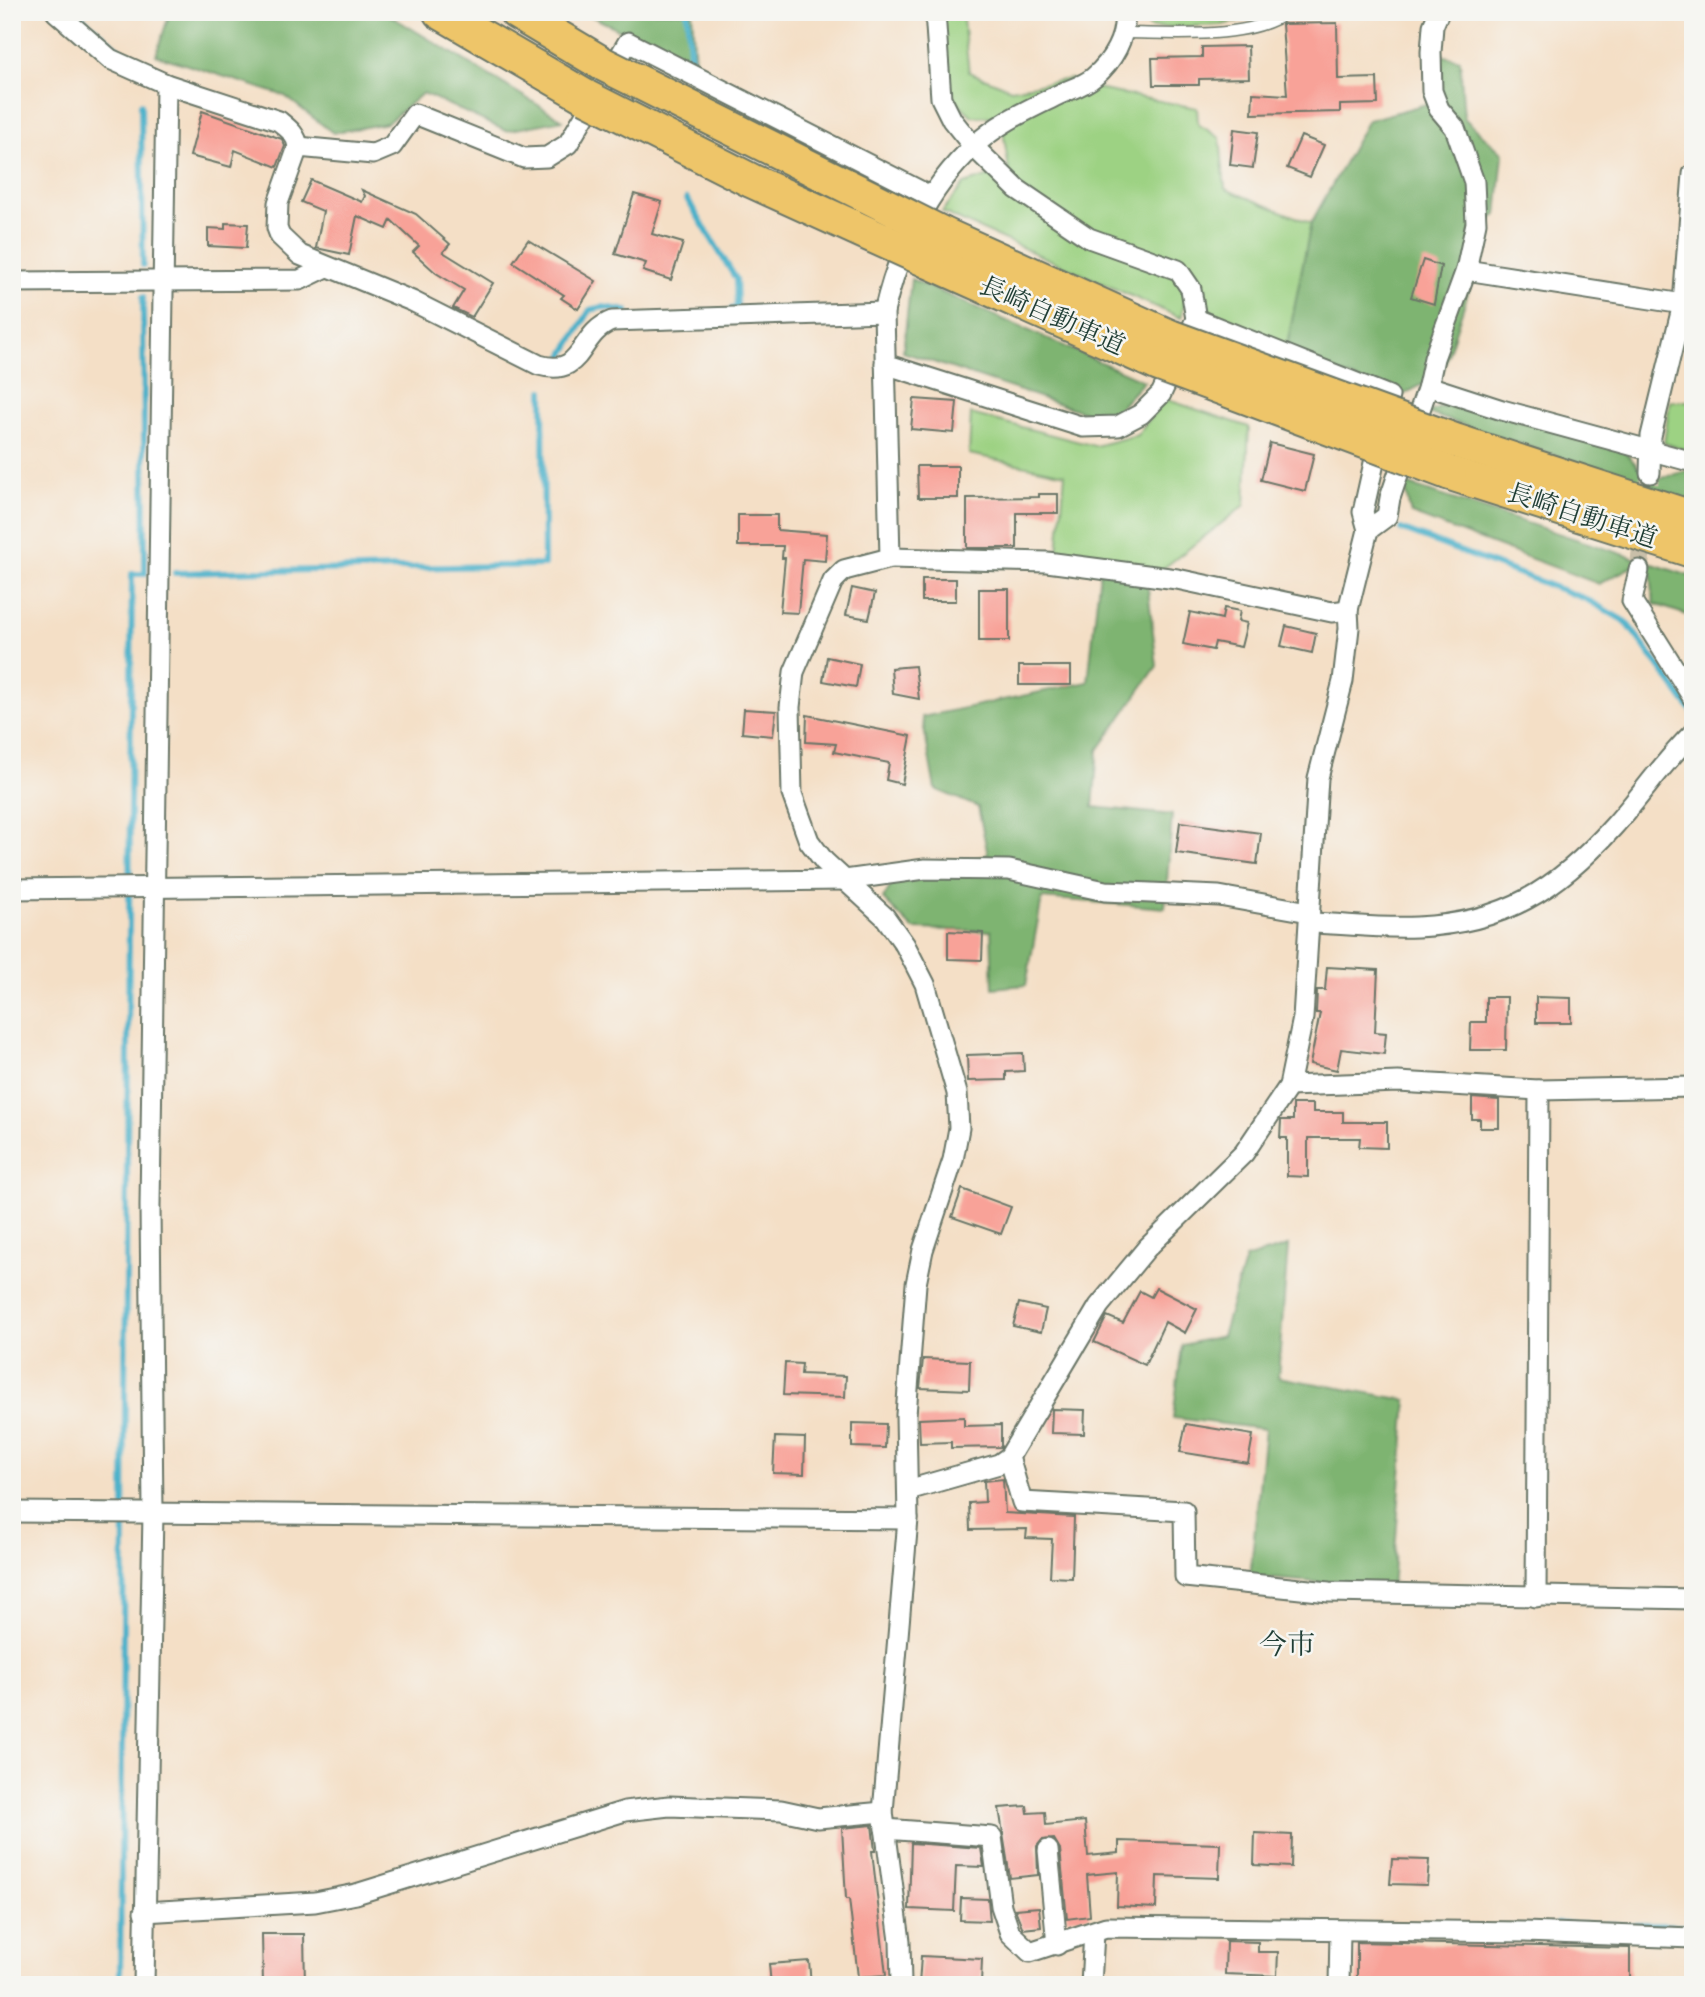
<svg xmlns="http://www.w3.org/2000/svg" width="1705" height="1997" viewBox="0 0 1705 1997" font-family="'Libre Bodoni','Noto Serif JP',serif">
<style>
.green{fill:#9dd283;stroke:#5e885c;stroke-width:2}
.forest{fill:#7eb471;stroke:#4e7852;stroke-width:2}
.lines{fill:none;stroke-linecap:round;stroke-linejoin:round}
.stream{stroke:#4ab0c9;stroke-width:6}
.building{fill:#f8a298}
.minor-tunnel{stroke:#c9bfa9;stroke-width:19;stroke-dasharray:19 10;stroke-linecap:butt}
.service-casing{stroke:#6a7667;stroke-width:13}
.minor-casing{stroke:#6a7667;stroke-width:23}
.motorway-casing{stroke:#6a7667;stroke-width:37}
.service{stroke:#fff;stroke-width:10}
.minor{stroke:#fff;stroke-width:19}
.motorway{stroke:#eec569;stroke-width:33}
.motorway-bridge-casing{stroke:#6a7667;stroke-width:37;stroke-linecap:butt}
.motorway-bridge{stroke:#eec569;stroke-width:33}
.labels{text-anchor:middle;dominant-baseline:central;stroke-width:5;stroke-linejoin:round;paint-order:stroke}
.street-label{font-size:26px;fill:#1f3d34;stroke:#f6f6f2}
.neighbourhood-label{font-size:28px;fill:#1f3d34;stroke:#f6f6f2}
</style>
<rect width="100%" height="100%" fill="#f6f6f2"/>
<filter id="ink" filterUnits="userSpaceOnUse"><feTurbulence type="fractalNoise" baseFrequency=".0143" numOctaves="2"/><feDisplacementMap in="SourceGraphic" scale="14" xChannelSelector="R" yChannelSelector="G"/><feConvolveMatrix kernelMatrix="1 2 1 2 8 2 1 2 1" color-interpolation-filters="sRGB"/></filter>
<filter id="wash" filterUnits="userSpaceOnUse"><feTurbulence type="fractalNoise" baseFrequency=".00686" numOctaves="4" result="noise"/><feDisplacementMap in="SourceGraphic" scale="28" xChannelSelector="R" yChannelSelector="G"/><feGaussianBlur stdDeviation="1.57" result="paint"/><feColorMatrix in="noise" values="0 0 0 0 0 0 0 0 0 0 0 0 0 0 0 0 0 1.4 0 .05"/><feComposite in="paint" operator="in"/></filter>
<g filter="url(#wash)">
<rect width="100%" height="100%" fill="#f4dfc6"/>
<!-- green -->
<g class="green">
<polygon points="942,12 962,12 969,72 1011,89 1070,79 1107,91 1197,108 1198,124 1220,138 1225,189 1311,223 1286,351 1213,317 1192,271 1181,318 942,212 964,184 1009,170 1001,117 972,116 945,91"/>
<polygon points="1141,12 1276,12 1222,25 1150,28"/>
<polygon points="1165,399 1249,427 1245,505 1147,581 1057,563 1065,474 969,454 971,414 1095,446 1137,435"/>
<polygon points="1670,401 1693,401 1693,452 1664,443"/>
</g>
<!-- forest -->
<g class="forest">
<polygon points="170,12 384,12 563,120 506,131 423,93 387,123 333,133 285,96 156,55"/>
<polygon points="583,12 692,12 695,67"/>
<polygon points="1441,55 1460,60 1464,118 1503,154 1497,215 1484,224 1473,277 1442,374 1399,397 1286,351 1311,223 1368,120 1441,100"/>
<polygon points="911,279 1144,381 1108,420 903,352"/>
<polygon points="1455,402 1623,450 1651,481 1693,469 1693,501 1427,413"/>
<polygon points="1403,483 1693,577 1693,617 1654,604 1651,574 1631,567 1599,584 1411,514"/>
<polygon points="1100,571 1147,581 1157,666 1098,750 1093,807 1172,815 1165,908 1042,898 1026,985 993,988 991,931 913,929 883,899 893,882 988,855 978,807 935,789 922,717 1088,682"/>
<polygon points="1288,1246 1278,1377 1407,1400 1392,1588 1250,1577 1265,1429 1173,1418 1182,1345 1222,1336 1245,1259"/>
</g>
<g class="lines">
<!-- stream -->
<g class="stream">
<polyline points="76,12 122,52 144,64"/>
<polyline points="687,12 691,65"/>
<polyline points="141,104 143,265"/>
<polyline points="680,168 682,156"/>
<polyline points="687,199 736,279 737,308 732,309"/>
<polyline points="563,356 590,310 603,307 627,311"/>
<polyline points="1401,529 1586,599 1626,622 1692,711"/>
<polyline points="175,573 544,565 543,391"/>
<polyline points="1558,1924 1693,1926"/>
<polyline points="120,1985 132,574 145,574 143,297"/>
</g>
</g>
<g id="blocks">
<!-- building -->
<g class="building">
<polygon points="1337,23 1338,79 1377,78 1378,104 1340,105 1340,112 1252,114 1253,93 1287,95 1282,24"/>
<polygon points="1248,46 1249,78 1199,79 1199,85 1153,85 1152,58 1202,57 1202,47"/>
<polygon points="202,111 282,139 285,146 277,167 235,150 231,167 190,156"/>
<polygon points="1234,129 1258,132 1253,168 1230,165"/>
<polygon points="1301,136 1324,145 1310,177 1287,168"/>
<polygon points="311,180 362,202 365,196 362,190 416,214 450,244 443,252 493,283 472,317 453,308 464,290 436,273 413,252 419,246 391,220 387,229 357,216 349,255 316,248 323,211 301,202"/>
<polygon points="634,194 662,202 652,234 683,243 671,280 643,271 646,263 615,254"/>
<polygon points="225,223 248,224 246,248 208,246 208,228 225,229"/>
<polygon points="528,240 596,281 578,309 561,298 564,295 513,262"/>
<polygon points="1423,260 1441,266 1434,304 1411,297"/>
<polygon points="914,399 957,402 954,433 911,429"/>
<polygon points="1270,443 1314,454 1305,491 1261,480"/>
<polygon points="917,466 958,466 958,498 918,498"/>
<polygon points="1039,494 1058,494 1058,513 1017,513 1017,548 967,548 967,498 1039,497"/>
<polygon points="738,515 777,515 777,530 827,534 825,561 803,559 798,613 780,612 785,558 782,558 783,546 738,546"/>
<rect x="922" y="579" width="34" height="22"/>
<polygon points="852,588 875,593 869,619 846,615"/>
<rect x="979" y="589" width="30" height="52"/>
<polygon points="1224,608 1240,611 1238,621 1247,623 1241,647 1215,642 1213,650 1183,644 1190,612 1222,619"/>
<polygon points="1286,626 1316,633 1312,653 1281,646"/>
<polygon points="827,657 860,664 856,687 823,681"/>
<polygon points="915,666 919,699 893,694 891,668"/>
<rect x="1019" y="666" width="52" height="19"/>
<polygon points="744,709 776,711 773,736 742,733"/>
<polygon points="807,715 911,736 902,784 886,780 889,763 834,752 836,744 806,742"/>
<polygon points="1180,822 1261,833 1257,864 1176,853"/>
<polygon points="948,931 983,933 982,960 948,959"/>
<polygon points="1327,967 1378,970 1375,1032 1386,1033 1384,1054 1341,1049 1337,1070 1310,1064 1320,1013 1316,1013 1317,990 1325,990"/>
<polygon points="1486,997 1507,997 1506,1050 1470,1050 1471,1022 1486,1022"/>
<polygon points="1536,997 1571,998 1571,1023 1536,1023"/>
<polygon points="1023,1053 1024,1071 1006,1072 1006,1080 968,1081 967,1055"/>
<polygon points="1472,1098 1499,1100 1499,1128 1480,1128 1480,1119 1472,1119"/>
<polygon points="1293,1104 1313,1104 1313,1112 1343,1112 1343,1122 1387,1122 1387,1148 1359,1147 1360,1138 1308,1138 1308,1177 1287,1176 1287,1138 1280,1138 1281,1120 1293,1120"/>
<polygon points="962,1189 1011,1207 1001,1234 952,1217"/>
<polygon points="1156,1288 1197,1309 1185,1333 1165,1322 1145,1365 1094,1342 1107,1316 1123,1323 1140,1291 1151,1297"/>
<polygon points="1019,1303 1046,1309 1041,1332 1013,1326"/>
<polygon points="923,1359 970,1361 969,1390 920,1388"/>
<polygon points="785,1363 802,1364 801,1374 846,1376 845,1397 783,1395"/>
<polygon points="1052,1409 1085,1410 1084,1434 1051,1433"/>
<polygon points="964,1417 964,1426 1001,1425 1001,1447 951,1448 951,1442 920,1443 919,1419"/>
<polygon points="852,1423 886,1424 885,1448 852,1447"/>
<polygon points="1186,1424 1253,1435 1248,1463 1180,1452"/>
<polygon points="775,1437 805,1438 804,1474 773,1473"/>
<polygon points="1003,1479 1005,1513 1074,1517 1072,1578 1050,1577 1052,1539 1026,1538 1027,1529 970,1530 969,1503 985,1502 984,1481"/>
<polygon points="1027,1806 1028,1813 1045,1812 1046,1825 1085,1821 1088,1856 1119,1853 1119,1841 1220,1844 1219,1878 1157,1876 1156,1908 1117,1906 1118,1872 1087,1875 1090,1916 1067,1919 1060,1849 1054,1839 1042,1840 1037,1846 1038,1875 1010,1878 999,1808"/>
<polygon points="872,1825 875,1851 872,1851 886,1975 858,1977 849,1899 846,1899 842,1828"/>
<polygon points="1255,1833 1292,1835 1291,1867 1254,1865"/>
<polygon points="911,1843 981,1848 984,1867 956,1866 954,1911 909,1909"/>
<polygon points="1392,1859 1429,1860 1427,1885 1390,1884"/>
<polygon points="961,1898 988,1899 990,1921 960,1920"/>
<polygon points="1039,1907 1041,1927 1023,1929 1015,1909"/>
<polygon points="262,1934 304,1934 305,1985 263,1985"/>
<polygon points="1226,1941 1258,1942 1258,1952 1278,1952 1277,1976 1225,1974"/>
<polygon points="1357,1942 1630,1948 1630,1985 1357,1985"/>
<polygon points="921,1956 982,1959 981,1985 919,1985"/>
<polygon points="809,1961 811,1985 771,1985 769,1964"/>
</g>
</g>
</g>
<g filter="url(#ink)">
<use href="#blocks" fill-opacity="0" stroke="#6a7667" stroke-width="2"/>
<g class="lines">
<!-- minor-tunnel -->
<polyline class="minor-tunnel" points="1639,570 1650,473"/>
<defs>
<path id="service" d="M1123,33C1169,33 1249,41 1288,12"/>
<g id="minor">
<path d="M56,12L110,59L166,84L279,121C289,129 297,135 298,147L278,203L277,228L280,236L300,255L412,301L539,365C585,378 577,334 612,321L884,312"/>
<polyline points="298,147 373,154 392,146 415,114 524,158 547,157 568,144 628,42 930,196"/>
<polyline points="1466,270 1683,304"/>
<polyline points="12,282 300,280 327,267"/>
<polyline points="1196,319 1389,396 1363,512 1368,530"/>
<polyline points="885,364 1083,427 1118,426 1141,414 1161,394 1196,319 1191,289 1178,270 1089,238 1017,189 973,146 952,120 941,98 935,12"/>
<polyline points="1428,386 1502,410 1693,462"/>
<polyline points="1650,473 1651,436 1683,304 1693,174"/>
<polyline points="890,558 1047,562 1177,579 1332,612 1348,610"/>
<polyline points="1639,570 1632,601 1693,698"/>
<polyline points="12,889 845,880 925,869 1009,870 1105,891 1219,896 1309,912"/>
<path d="M1311,923C1346,924 1381,929 1417,927C1504,923 1557,890 1614,826C1641,796 1664,761 1693,733"/>
<polyline points="1289,1086 1398,1082 1539,1090 1693,1087"/>
<polyline points="1009,1457 1022,1502 1184,1511 1185,1577 1329,1592 1693,1599"/>
<polyline points="908,1490 999,1464 1009,1457 1099,1306 1147,1248 1244,1153 1289,1086 1303,1018 1318,778 1343,681 1349,628 1348,610 1368,530 1387,516 1390,498 1428,386 1434,358 1466,270 1476,223 1474,182 1455,128 1439,109 1432,91 1431,52 1433,26 1439,12"/>
<polyline points="12,1512 908,1519"/>
<polyline points="1536,1597 1539,1090"/>
<polyline points="885,1829 992,1837 1001,1906 1010,1933 1030,1952 1106,1927 1524,1932 1693,1938"/>
<polyline points="1048,1850 1057,1945"/>
<polyline points="144,1912 315,1902 356,1894 625,1811 669,1806 781,1810 818,1818 883,1812"/>
<polyline points="144,1985 153,1513 150,1206 166,84"/>
<path d="M901,1985L900,1941L883,1812L908,1519L906,1415L916,1284L923,1250L953,1160L959,1128L957,1093L925,984L905,945L885,917L824,861L809,841L792,794L790,707L794,672L833,581L844,570L890,558L884,312C898,251 927,189 974,146C999,122 1030,109 1060,94C1071,89 1085,85 1094,77C1112,62 1127,37 1124,12"/>
<polyline points="1091,1985 1094,1932"/>
<polyline points="1339,1985 1340,1931"/>
</g>
<g id="motorway">
<polyline points="440,12 586,97"/>
<polyline points="516,12 603,64"/>
<polyline points="943,234 1171,337"/>
<polyline points="928,261 1158,364"/>
<polyline points="1456,441 1693,518"/>
<polyline points="1449,473 1693,551"/>
</g>
</defs>
<!-- service casing -->
<use href="#service" class="service-casing"/>
<!-- minor casing -->
<use href="#minor" class="minor-casing"/>
<!-- motorway casing -->
<use href="#motorway" class="motorway-casing"/>
<!-- service -->
<use href="#service" class="service"/>
<!-- minor -->
<use href="#minor" class="minor"/>
<!-- motorway -->
<use href="#motorway" class="motorway"/>
<defs>
<g id="motorway-bridge">
<polyline points="603,64 943,234"/>
<polyline points="586,97 752,181 928,261"/>
<polyline points="1171,337 1456,441"/>
<polyline points="1158,364 1449,473"/>
</g>
</defs>
<!-- motorway-bridge casing -->
<use href="#motorway-bridge" class="motorway-bridge-casing"/>
<!-- motorway-bridge -->
<use href="#motorway-bridge" class="motorway-bridge"/>
</g>
</g>
<g class="labels">
<!-- street labels -->
<g class="street-label">
<text transform="translate(1052 316) rotate(24)">長崎自動車道</text>
<text transform="translate(1582 516) rotate(18)">長崎自動車道</text>
</g>
<!-- neighbourhood labels -->
<g class="neighbourhood-label">
<text x="1287" y="1645">今市</text>
</g>
</g>
<!-- margin -->
<rect width="1705" height="1997" fill="none" stroke="#f6f6f2" stroke-width="42"/>
</svg>
